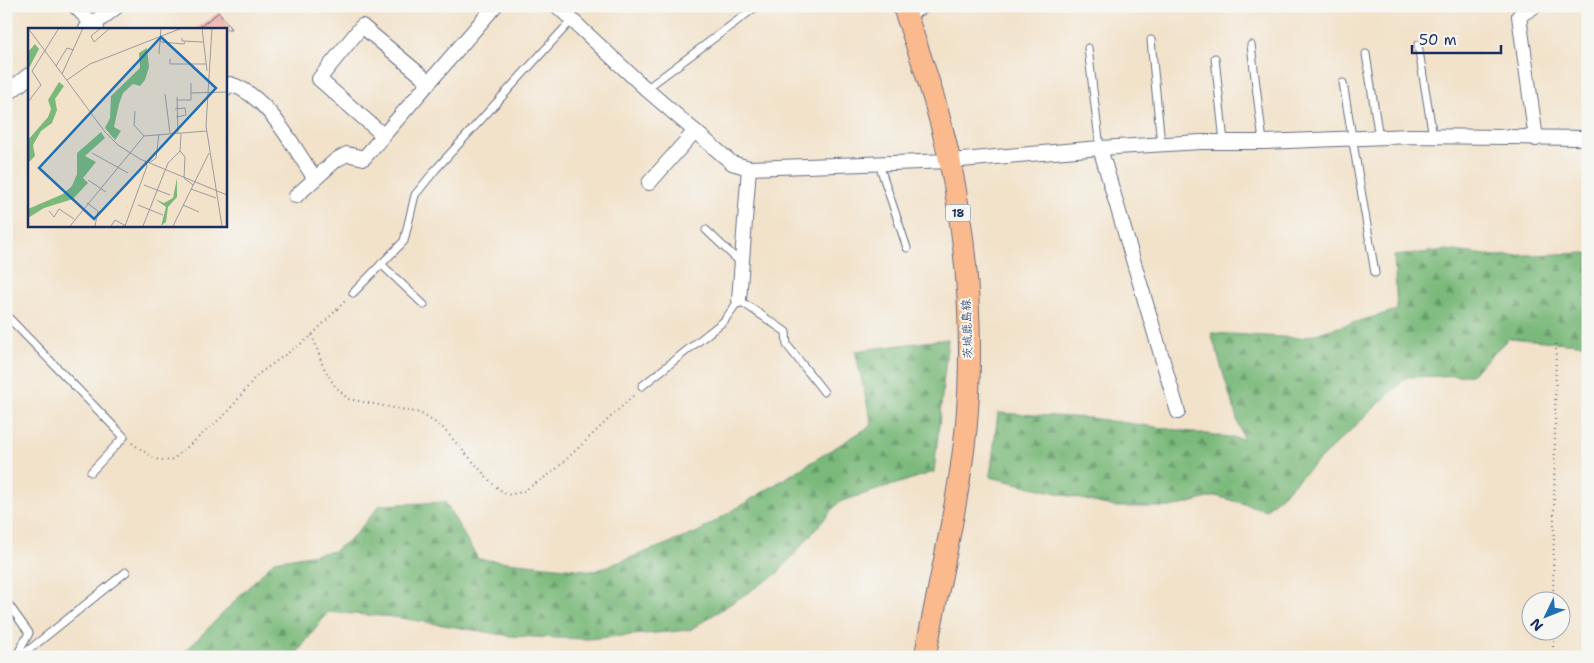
<svg xmlns="http://www.w3.org/2000/svg" width="1594" height="663" viewBox="0 0 1594 663" font-family="'Shantell Sans','Klee One',sans-serif">
<style>
.forest{fill:url(#forest-firs);stroke:#4a746c}
.building{fill:#f09e98}
.lines{fill:none;stroke-linecap:round;stroke-linejoin:round}
.service-casing{stroke:#666e84;stroke-width:9}
.minor-casing{stroke:#666e84;stroke-width:16}
.tertiary-casing{stroke:#666e84;stroke-width:18}
.primary-casing{stroke:#666e84;stroke-width:23}
.path{stroke:#666e84;stroke-width:2;stroke-dasharray:1 4;stroke-linecap:butt}
.service{stroke:#fff;stroke-width:7}
.minor{stroke:#fff;stroke-width:14}
.tertiary{stroke:#fff;stroke-width:16}
.primary{stroke:#fbba8d;stroke-width:21}
.labels{text-anchor:middle;dominant-baseline:central;stroke-width:4;stroke-linejoin:round;paint-order:stroke}
.shield{fill:#f6f6f2;stroke:#5d6b8a;stroke-width:1}
.shield-label{font-size:11px;font-weight:bold;fill:#1b2f5e}
.street-label{font-size:12px;fill:#1b2f5e;stroke:#f6f6f2}
.inset-road{fill:none;stroke:#9c9a9f;stroke-width:1}
.view{fill:#1f6fb2;fill-opacity:0.15;stroke:#1f6fb2;stroke-width:2.5}
.inset-edge{fill:none;stroke:#1b2f5e;stroke-width:2.5}
</style>
<defs>
<pattern id="forest-firs" width="22" height="20" patternUnits="userSpaceOnUse" patternTransform="scale(1.25)"><rect width="22" height="20" fill="#7ab97a"/><path d="M5 1l3.5 6h-7zM16 11l3.5 6h-7z" fill="#639767"/></pattern>
</defs>
<rect width="100%" height="100%" fill="#f6f6f2"/>
<filter id="ink" filterUnits="userSpaceOnUse"><feTurbulence type="fractalNoise" baseFrequency=".02" numOctaves="2"/><feDisplacementMap in="SourceGraphic" scale="10" xChannelSelector="R" yChannelSelector="G"/><feConvolveMatrix kernelMatrix="1 2 1 2 8 2 1 2 1" color-interpolation-filters="sRGB"/></filter>
<filter id="wash" filterUnits="userSpaceOnUse"><feTurbulence type="fractalNoise" baseFrequency=".0096" numOctaves="4" result="noise"/><feDisplacementMap in="SourceGraphic" scale="20" xChannelSelector="R" yChannelSelector="G"/><feGaussianBlur stdDeviation="1.12" result="paint"/><feColorMatrix in="noise" values="0 0 0 0 0 0 0 0 0 0 0 0 0 0 0 0 0 1.4 0 .05"/><feComposite in="paint" operator="in"/></filter>
<g filter="url(#wash)">
<rect width="100%" height="100%" fill="#f2e2ca"/>
<!-- forest -->
<g class="forest">
<polygon points="1447,250 1494,256 1588,253 1588,345 1509,338 1471,375 1407,377 1266,510 1216,496 1174,507 1115,507 990,477 998,413 1090,418 1243,439 1211,333 1301,338 1397,310 1394,256"/>
<polygon points="948,339 934,472 839,502 778,573 690,630 587,639 510,636 394,617 328,612 294,657 180,657 274,561 334,551 353,537 380,505 445,502 478,559 595,571 696,533 872,425 855,351"/>
</g>
<g id="blocks">
<!-- building -->
<polygon class="building" points="219,12 231,29 197,29"/>
</g>
</g>
<g filter="url(#ink)">
<use href="#blocks" fill-opacity="0" stroke="#666e84" stroke-width="1"/>
<g class="lines">
<defs>
<g id="service">
<polyline points="910,17 930,6"/>
<polyline points="1151,40 1161,144"/>
<polyline points="1251,45 1263,142"/>
<polyline points="1418,45 1433,137"/>
<polyline points="1088,48 1100,148"/>
<polyline points="1366,54 1379,138"/>
<polyline points="1215,58 1224,142"/>
<polyline points="1343,83 1375,273"/>
<polyline points="646,89 757,6"/>
<polyline points="879,164 907,248"/>
<polyline points="706,230 742,264"/>
<polyline points="381,264 424,305"/>
<polyline points="353,293 404,241 415,195 436,169 571,21"/>
<polyline points="6,315 124,437 91,472"/>
<polyline points="642,386 724,321 739,300 786,332 787,345 824,392"/>
<polyline points="6,601 29,633 16,657"/>
<polyline points="20,657 126,572"/>
</g>
<g id="minor">
<polyline points="75,6 97,29"/>
<polyline points="557,6 646,89 732,163 749,168 950,161 1100,148 1201,142 1263,142 1411,136 1588,138"/>
<polyline points="1535,6 1519,16 1536,139"/>
<path d="M225,89L230,84C268,95 294,148 315,179"/>
<polyline points="383,135 319,79 362,26 429,82"/>
<polyline points="1100,148 1178,412"/>
<polyline points="649,183 695,131"/>
<polyline points="296,196 336,160 347,154 364,158 495,6"/>
<polyline points="739,300 749,168"/>
</g>
<g id="tertiary">
<polyline points="87,29 116,6"/>
<polyline points="6,94 29,76"/>
</g>
<path id="primary" d="M903,6C921,57 939,109 950,162C968,248 974,342 966,429C958,506 939,582 925,657"/>
</defs>
<!-- service casing -->
<use href="#service" class="service-casing"/>
<!-- minor casing -->
<use href="#minor" class="minor-casing"/>
<!-- tertiary casing -->
<use href="#tertiary" class="tertiary-casing"/>
<!-- primary casing -->
<use href="#primary" class="primary-casing"/>
<!-- path -->
<g class="path">
<polyline points="312,335 323,366 334,385 348,399 420,413 442,427 493,484 507,495 522,492 553,472 636,393"/>
<polyline points="132,443 155,459 171,461 228,412 257,375 309,338 346,300"/>
<polyline points="1553,600 1556,340"/>
<polyline points="1553,657 1553,630"/>
</g>
<!-- service -->
<use href="#service" class="service"/>
<!-- minor -->
<use href="#minor" class="minor"/>
<!-- tertiary -->
<use href="#tertiary" class="tertiary"/>
<!-- primary -->
<use href="#primary" class="primary"/>
</g>
</g>
<g class="labels">
<!-- shield labels -->
<rect class="shield" x="945.5" y="204.5" width="25" height="17" rx="4"/>
<g class="shield-label">
<text x="958" y="213">18</text>
</g>
<!-- street labels -->
<g class="street-label">
<text transform="translate(967 329) rotate(-92)">茨城鹿島線</text>
</g>
</g>
<!-- overview -->
<g transform="translate(28 28)">
<rect width="199" height="199" fill="#f2e2ca"/>
<path d="M7,16L11,21L0,42V24ZM119,20L121,39L117,52L112,58L105,56L95,65L91,76L86,99L93,103L87,112L77,100L82,90L83,68L112,40L111,25ZM31,54L36,58L27,71L29,82L24,95L13,103L5,117L7,128L0,135V112L20,89L23,81L20,72ZM73,104L77,110L57,128L68,134L55,150L60,155L56,159L45,171L16,180L0,190V181L35,166L44,158L49,146V125ZM149,150V169L140,179L138,194L133,198L138,179L127,171L136,175L145,170Z" fill="#7ab97a"/>
<path class="inset-road" d="M0,0L77,104L90,117L112,131L199,167M73,0L63,8L66,14L82,0M174,0L179,43M184,0L178,98L194,198M132,10L133,14L156,16L157,14M154,10V13L175,14M131,26L133,0M142,31V36H178M28,38L39,20L46,22M34,46L55,0M39,52L62,36L154,0M163,65L199,64M137,66L142,105M149,69L150,105M149,72H163V55M0,74L13,57L4,43L31,0M147,81L157,80L158,87L148,89M107,83L106,97L116,108M152,123L157,129L156,150L165,157M64,125L100,145M121,135L128,130L131,106M60,152L78,164M116,157L142,167M163,161L188,170M59,175L70,183L67,198M110,177L135,187M155,177L171,184M21,183L26,189L31,181L46,191M42,198L116,108L179,103M83,198L87,192L98,198M97,198L119,138L117,133M115,198L140,135L152,123L153,106M145,198L181,125"/>
<path class="view" d="M133,9L188,60L66,191L11,140Z"/>
<rect width="199" height="199" class="inset-edge"/>
</g>
<!-- margin -->
<rect width="1594" height="663" fill="none" stroke="#f6f6f2" stroke-width="25"/>
<!-- north arrow -->
<g transform="translate(1546 616) rotate(227)"><circle r="24" fill="#f6f6f2" stroke="#9ea6b7"/>
<path d="M0-4L9 19L0 12L-9 19Z" fill="#1f6fb2"/>
<text y="-8" font-size="14" font-weight="bold" text-anchor="middle" fill="#1b2f5e">N</text>
</g>
<!-- scale -->
<path d="M1412 45v8h89v-8" fill="none" stroke="#1b2f5e" stroke-width="2.5"/>
<text x="1419" y="45" font-size="15" fill="#1b2f5e" stroke="#f6f6f2" stroke-width="4" paint-order="stroke">50 m</text>
</svg>
